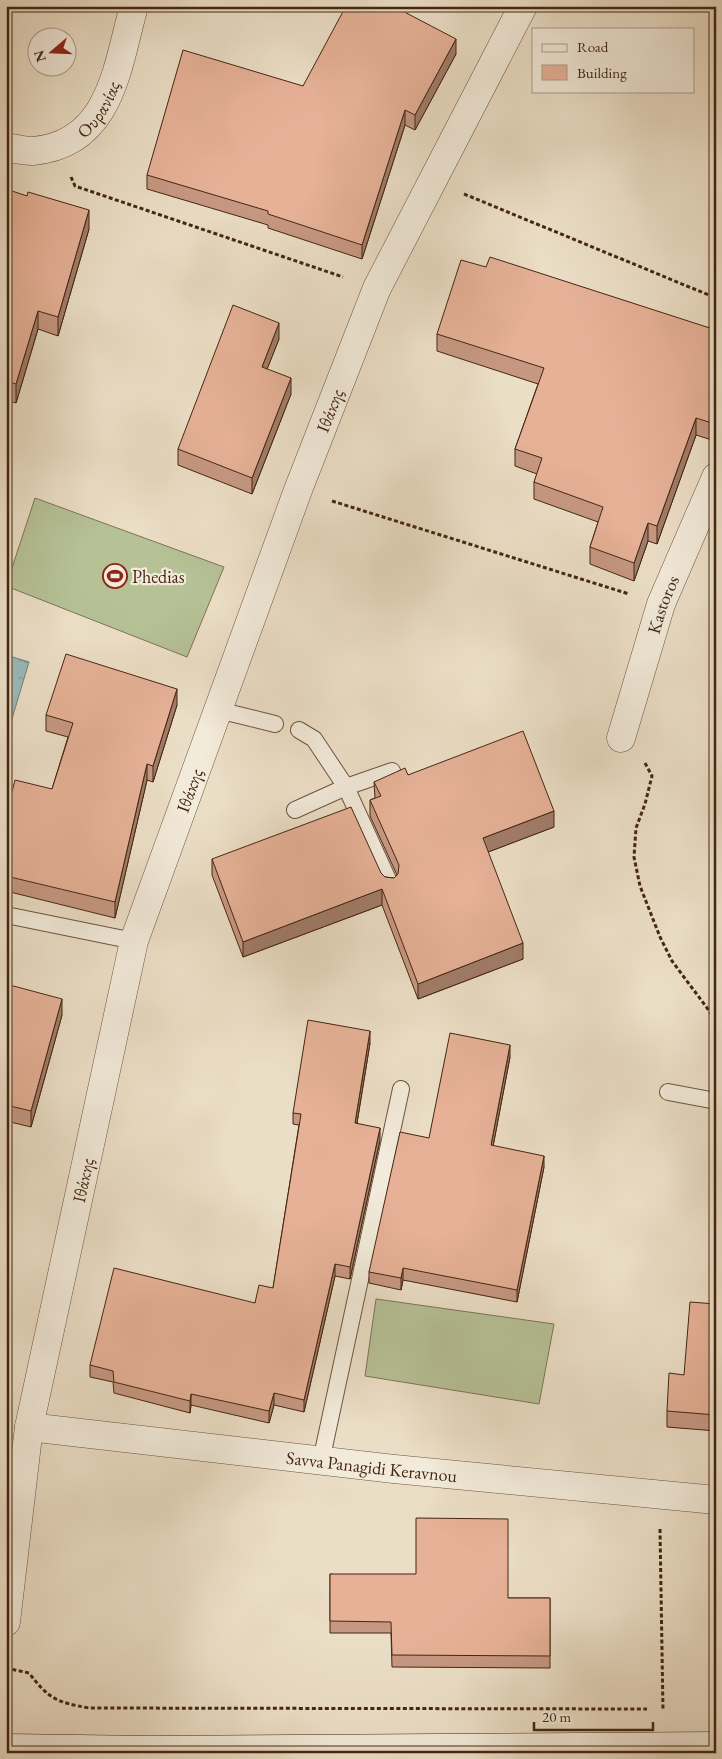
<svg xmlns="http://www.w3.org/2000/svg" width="722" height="1759" viewBox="0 0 722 1759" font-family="'EB Garamond',serif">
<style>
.grass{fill:#b6c196;stroke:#7d7454}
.water{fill:url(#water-ripples);stroke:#777f77}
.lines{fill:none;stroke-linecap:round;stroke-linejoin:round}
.lane-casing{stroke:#6e543e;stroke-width:18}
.street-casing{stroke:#6e543e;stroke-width:29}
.secondary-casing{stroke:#442611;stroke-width:29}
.path{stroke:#442611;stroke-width:3;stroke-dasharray:4 2.5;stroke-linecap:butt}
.lane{stroke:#f2eada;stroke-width:16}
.street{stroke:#f2eada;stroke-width:28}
.secondary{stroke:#f2eada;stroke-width:28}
.wall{fill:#c69882;stroke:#442611}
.shaded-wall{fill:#a17c6a;stroke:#442611}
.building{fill:#e6b197;stroke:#442611}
.labels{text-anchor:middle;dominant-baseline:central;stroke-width:4.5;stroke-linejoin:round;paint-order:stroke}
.street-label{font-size:18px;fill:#442611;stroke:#f2eada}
.poi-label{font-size:18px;fill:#442611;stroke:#f2eada;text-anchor:start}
</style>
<defs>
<pattern id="water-ripples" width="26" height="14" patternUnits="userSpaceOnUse" patternTransform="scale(1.25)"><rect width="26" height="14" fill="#9bb"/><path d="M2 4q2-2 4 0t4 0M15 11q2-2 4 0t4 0" fill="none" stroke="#7e9897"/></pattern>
</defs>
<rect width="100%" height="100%" fill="#ebdec6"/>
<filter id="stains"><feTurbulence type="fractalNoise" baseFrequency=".004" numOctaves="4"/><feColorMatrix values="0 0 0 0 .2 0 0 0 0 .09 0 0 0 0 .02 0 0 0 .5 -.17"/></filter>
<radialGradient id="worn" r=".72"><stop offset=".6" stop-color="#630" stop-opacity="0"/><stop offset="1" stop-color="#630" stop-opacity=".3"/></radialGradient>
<!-- grass -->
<g class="grass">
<polygon points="35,498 224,567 187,657 6,586"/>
<polygon points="376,1299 554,1324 539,1404 365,1376"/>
</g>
<!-- water -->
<polygon class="water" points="6,655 29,662 11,722 6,721"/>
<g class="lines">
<defs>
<g id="lane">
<polyline points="218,710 275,724"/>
<polyline points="299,730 314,739 346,787 390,884"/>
<polyline points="295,810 346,787 392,771"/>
<polyline points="6,915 134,941"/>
<polyline points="668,1092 716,1101"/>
<polyline points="321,1461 401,1089"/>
</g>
<g id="street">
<path id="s1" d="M6,147C15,149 24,151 33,151C111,144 117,67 134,6"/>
<path id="s2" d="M621,738L661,604L716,477"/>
<path id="s3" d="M29,1427L394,1469L716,1500"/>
<path id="s4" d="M6,1622L29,1427L134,941L298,490L377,288L523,6"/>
</g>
<polyline id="secondary" points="6,1748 150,1750 716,1746"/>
</defs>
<!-- lane casing -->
<use href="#lane" class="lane-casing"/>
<!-- street casing -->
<use href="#street" class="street-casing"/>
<!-- secondary casing -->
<use href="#secondary" class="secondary-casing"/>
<!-- path -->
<g class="path">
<polyline points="71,177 75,186 343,277"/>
<polyline points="464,194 716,298"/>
<polyline points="332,501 629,594"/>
<polyline points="645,763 652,776 645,804 636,828 634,857 640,886 660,937 672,961 716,1020"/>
<polyline points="660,1529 663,1711"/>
<path d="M6,1668L29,1673C49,1699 56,1702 89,1708L647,1709"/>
</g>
<!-- lane -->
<use href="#lane" class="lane"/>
<!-- street -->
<use href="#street" class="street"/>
<!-- secondary -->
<use href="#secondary" class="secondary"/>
</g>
<!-- wall -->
<g class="wall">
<polygon points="456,54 415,130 405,125 362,259 268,228 268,225 147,189 147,175 303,86"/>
<polygon points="6,189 89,229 58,336 38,329 16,403 6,400"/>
<polygon points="486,267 716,330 716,427 712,440 696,435 657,544 648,541 634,581 590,564 590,547 598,522 534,499 534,482 537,474 515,466 515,449 538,384 437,351 437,334"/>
<polygon points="279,339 267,369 291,394 252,494 178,465 178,449"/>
<polygon points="177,705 153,782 147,780 115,918 6,891 6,815 52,789 68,737 46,731 46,715"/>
<polygon points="408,775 554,827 488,852 523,959 418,999 382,905 243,957 212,875 212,859 381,873 385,877 394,878 397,875 370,816 370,800 375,798 374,782"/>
<polygon points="6,984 62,1015 31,1127 6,1121"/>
<polygon points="370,1043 357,1123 380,1140 350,1279 335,1276 304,1412 274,1405 269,1423 191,1405 190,1413 114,1393 113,1382 90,1377 90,1365 255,1303 273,1288 299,1125 293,1124 293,1113"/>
<polygon points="510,1057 493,1146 544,1167 517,1302 403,1280 401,1290 369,1283 369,1272 429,1138"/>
<polygon points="716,1304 716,1431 667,1427 667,1411 684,1375"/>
<polygon points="330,1574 508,1598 550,1598 550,1668 392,1667 391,1633 330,1633"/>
</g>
<!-- shaded-wall -->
<g class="shaded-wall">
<polygon points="456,39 456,54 415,130 415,115"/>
<polygon points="405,110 405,125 362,259 362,245"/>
<polygon points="89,210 89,229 58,336 58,317"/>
<polygon points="38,311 38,329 16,403 16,384"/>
<polygon points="279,323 279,339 262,382 262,367"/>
<polygon points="291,378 291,394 252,494 252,478"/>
<polygon points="716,410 716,427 712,440 712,423"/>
<polygon points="696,418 696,435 657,544 657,526"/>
<polygon points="648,523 648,541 634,581 634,563"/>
<polygon points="177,689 177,705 153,782 153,766"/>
<polygon points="147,764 147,780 115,918 115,902"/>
<polygon points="554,811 554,827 483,854 483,838"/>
<polygon points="382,889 382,905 243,957 243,942"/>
<polygon points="523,943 523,959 418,999 418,984"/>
<polygon points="62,999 62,1015 31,1127 31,1111"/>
<polygon points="370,1031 370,1043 355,1135 355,1123"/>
<polygon points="510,1045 510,1057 491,1157 491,1145"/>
<polygon points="380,1128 380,1140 350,1279 350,1267"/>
<polygon points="544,1156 544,1167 517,1302 517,1290"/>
<polygon points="335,1264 335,1276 304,1412 304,1400"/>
<polygon points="403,1268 403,1280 401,1290 401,1278"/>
<polygon points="274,1393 274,1405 269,1423 269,1411"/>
<polygon points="191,1394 191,1405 190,1413 190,1401"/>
</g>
<!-- building -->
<g class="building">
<polygon points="346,6 393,6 456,39 415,115 405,110 362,245 268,214 268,211 147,175 183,50 303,86"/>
<polygon points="6,189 27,196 28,192 89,210 58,317 38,311 16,384 6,381"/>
<polygon points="490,257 716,330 716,410 712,423 696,418 657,526 648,523 634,563 590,547 603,507 534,482 542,458 515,449 544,368 437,334 461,260 486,267"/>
<polygon points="233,305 279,323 262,367 291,378 252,478 178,449"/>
<polygon points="66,654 177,689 153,766 147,764 115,902 6,876 6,815 15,780 52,789 73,723 46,715"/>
<polygon points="523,731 554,811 483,838 523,943 418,984 382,889 243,942 212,859 351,807 381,873 385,877 394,878 398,874 399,865 370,800 381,796 374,782 405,768 408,775"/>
<polygon points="6,984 62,999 31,1111 6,1105"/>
<polygon points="308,1020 370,1031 355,1123 380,1128 350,1267 335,1264 304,1400 274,1393 269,1411 191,1394 190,1401 114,1382 113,1371 90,1365 114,1268 255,1303 259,1285 273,1288 301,1114 293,1113"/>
<polygon points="450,1033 510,1045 491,1145 544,1156 517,1290 403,1268 401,1278 369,1272 400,1132 429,1138"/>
<polygon points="690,1302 716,1304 716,1415 667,1411 669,1373 684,1375"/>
<polygon points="416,1518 508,1519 508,1598 550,1598 550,1656 392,1655 391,1622 330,1621 330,1574 416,1574"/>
</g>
<!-- icons -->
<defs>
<symbol id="stadium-ring" viewBox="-11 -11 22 22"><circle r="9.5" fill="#f2eada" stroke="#8f2418" stroke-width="1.5"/><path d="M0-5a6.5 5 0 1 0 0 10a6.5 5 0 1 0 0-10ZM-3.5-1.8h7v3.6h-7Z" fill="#8f2418"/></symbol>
</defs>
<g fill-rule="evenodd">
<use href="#stadium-ring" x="101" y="562" width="28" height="28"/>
</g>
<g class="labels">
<!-- street labels -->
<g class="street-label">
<text stroke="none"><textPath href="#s1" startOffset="109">Ουρανίας</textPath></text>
<text stroke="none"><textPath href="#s4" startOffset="1259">Ιθάκης</textPath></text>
<text stroke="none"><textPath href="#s2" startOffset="140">Kastoros</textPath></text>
<text stroke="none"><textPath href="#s4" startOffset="854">Ιθάκης</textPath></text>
<text stroke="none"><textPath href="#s4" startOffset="449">Ιθάκης</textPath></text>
<text stroke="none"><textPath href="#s3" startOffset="345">Savva Panagidi Keravnou</textPath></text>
</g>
<!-- poi labels -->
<g class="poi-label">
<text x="132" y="576">Phedias</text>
</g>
</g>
<!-- margin -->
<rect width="722" height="1759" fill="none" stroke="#ebdec6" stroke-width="25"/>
<rect x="8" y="8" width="707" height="1744" fill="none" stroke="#442611" stroke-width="2.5"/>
<rect x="12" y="12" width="697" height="1734" fill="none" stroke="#442611"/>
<!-- legend -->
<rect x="532" y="28" width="162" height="65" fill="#f2eada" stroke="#ac9c8a"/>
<rect x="542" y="44" width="25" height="8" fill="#f2eada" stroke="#ac9c8a"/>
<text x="577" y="52" font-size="15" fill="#442611">Road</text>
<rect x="542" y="65" width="25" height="15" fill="#e6b197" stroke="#ac9c8a"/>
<text x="577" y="78" font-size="15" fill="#442611">Building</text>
<!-- north arrow -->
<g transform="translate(52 52) rotate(251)"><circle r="24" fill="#f2eada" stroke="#ac9c8a"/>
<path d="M0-4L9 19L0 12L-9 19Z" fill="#8f2418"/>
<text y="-8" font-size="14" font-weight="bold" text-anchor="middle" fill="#442611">N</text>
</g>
<!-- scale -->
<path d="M534 1722v8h119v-8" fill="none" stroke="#442611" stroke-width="2.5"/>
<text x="542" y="1722" font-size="15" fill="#442611" stroke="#f2eada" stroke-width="4" paint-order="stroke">20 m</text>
<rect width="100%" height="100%" filter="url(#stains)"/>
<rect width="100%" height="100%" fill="url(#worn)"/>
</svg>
